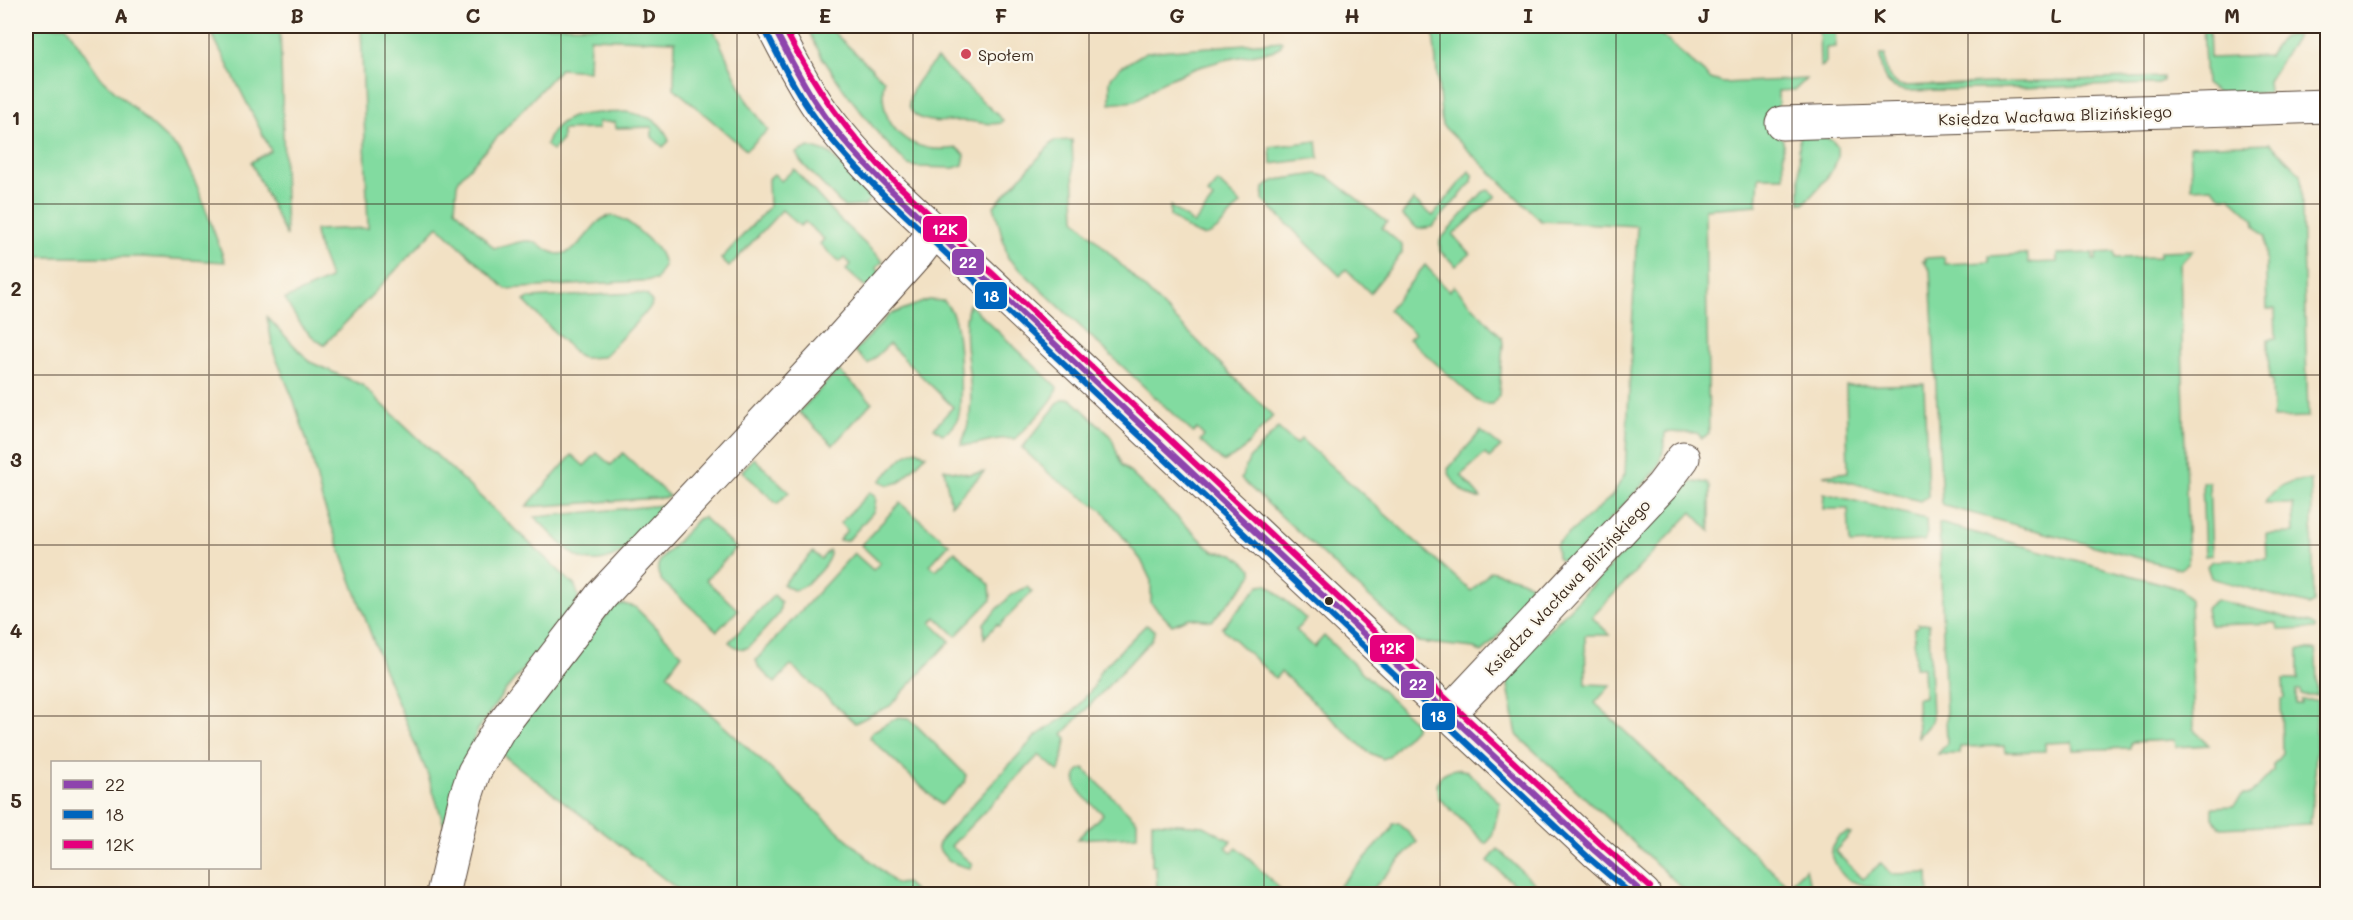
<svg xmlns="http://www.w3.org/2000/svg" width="2353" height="920" viewBox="0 0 2353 920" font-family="Mali,sans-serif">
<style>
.green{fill:#82dba0;stroke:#5e825f;stroke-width:1.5}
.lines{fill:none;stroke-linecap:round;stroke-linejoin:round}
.minor-casing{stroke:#564537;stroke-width:35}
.minor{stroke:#fff;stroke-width:33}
.bus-1-casing{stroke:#fbf7ec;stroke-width:10}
.bus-2-casing{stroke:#fbf7ec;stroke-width:10}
.bus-3-casing{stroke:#fbf7ec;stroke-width:10}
.bus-1{stroke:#8e44ad;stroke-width:6}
.bus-2{stroke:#0065bd;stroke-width:6}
.bus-3{stroke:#e5007d;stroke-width:6}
.grid{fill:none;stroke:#3b2a1e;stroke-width:1.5;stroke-opacity:0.55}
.poi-dot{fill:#d1495b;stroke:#fbf7ec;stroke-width:2}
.bus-dot{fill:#3b2a1e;stroke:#fbf7ec;stroke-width:2}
.labels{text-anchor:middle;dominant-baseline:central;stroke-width:4.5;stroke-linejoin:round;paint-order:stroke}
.poi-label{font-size:16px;fill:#3b2a1e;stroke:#fbf7ec;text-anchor:start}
.street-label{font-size:16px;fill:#3b2a1e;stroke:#fbf7ec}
.line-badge{stroke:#fbf7ec;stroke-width:2}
.badge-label{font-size:16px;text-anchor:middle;font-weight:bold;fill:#fff}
.neatline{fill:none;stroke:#3b2a1e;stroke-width:2}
.grid-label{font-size:20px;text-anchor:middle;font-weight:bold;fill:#3b2a1e}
</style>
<rect width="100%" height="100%" fill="#fbf7ec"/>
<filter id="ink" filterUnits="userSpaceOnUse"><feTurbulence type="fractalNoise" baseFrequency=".0167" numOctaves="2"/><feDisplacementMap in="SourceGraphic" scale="12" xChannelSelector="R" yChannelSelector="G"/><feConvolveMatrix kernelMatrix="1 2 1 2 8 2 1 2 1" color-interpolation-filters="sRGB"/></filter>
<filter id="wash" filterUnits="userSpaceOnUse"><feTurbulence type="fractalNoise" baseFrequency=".008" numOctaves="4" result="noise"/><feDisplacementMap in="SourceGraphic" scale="24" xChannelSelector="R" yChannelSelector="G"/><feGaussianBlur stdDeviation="1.35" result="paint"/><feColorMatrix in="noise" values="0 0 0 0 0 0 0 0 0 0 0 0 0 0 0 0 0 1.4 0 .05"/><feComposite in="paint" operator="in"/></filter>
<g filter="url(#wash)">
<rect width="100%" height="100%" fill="#f2e1c4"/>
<!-- green -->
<g class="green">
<polygon points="26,26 66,26 101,78 180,151 198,188 225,262 142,257 26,257"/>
<polygon points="208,26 280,26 286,236 251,162 271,151"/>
<path d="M361,26H712L747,101L768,130L746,150L674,88L675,41L590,38L589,71L560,69L460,178L457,184L455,209L494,248C507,247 518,240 530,241C541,243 551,255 559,254C594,252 593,186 641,233C652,243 662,250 664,266L656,280L506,289L438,226L324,345C306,334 295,318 285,299L330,279C326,262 316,247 315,230L368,228Z"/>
<path d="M806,26H827L884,80C877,128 911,156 957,148L965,155L963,165L954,168L917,167L908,165L881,137L844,90L822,57Z"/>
<path d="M1446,26H1651L1711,79L1723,83L1806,79L1795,90L1778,91L1779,136L1783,140L1784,177H1759L1757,205L1705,209L1709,434L1702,438L1697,433L1665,432C1664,448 1663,459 1655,472L1570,561L1560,560L1557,557L1556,545L1612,496L1625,474L1637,226L1541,221L1442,125L1433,31Z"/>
<polygon points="1819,26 1835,26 1836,47 1826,48 1826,62 1823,66 1820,67"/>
<polygon points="2203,26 2209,26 2210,58 2269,56 2282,37 2292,35 2297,36 2268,81 2269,93 2219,94 2206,84"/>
<polygon points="1282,41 1281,46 1272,51 1224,60 1196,68 1162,82 1135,101 1110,104 1110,81 1112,76 1121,67 1146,52"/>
<path d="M1880,55H1885C1885,70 1887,82 1903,86L2163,77V81L2156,84L1907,91C1885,88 1881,76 1880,55Z"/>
<path d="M937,59L1003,120L1001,123C990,126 976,121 964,121C953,120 942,123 931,121C887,113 920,76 937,59Z"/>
<path d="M626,112C647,116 662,119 669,141L663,147L652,137V127L616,128L615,122H598V129L562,130V140L552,151L546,145C558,108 594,114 626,112Z"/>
<path d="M1799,135C1807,136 1819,134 1827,138C1858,152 1817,188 1805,203H1800Z"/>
<polygon points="1072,140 1075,219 1273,416 1240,453 1223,462 1200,441 1204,436 1197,429 1193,433 1008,258 994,206 1054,141"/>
<polygon points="1317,141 1319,158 1271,164 1270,147"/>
<polygon points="2270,143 2301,174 2308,417 2273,418 2272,379 2269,379 2268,339 2276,338 2275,309 2267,309 2265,236 2255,226 2254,219 2230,197 2222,197 2212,187 2192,188 2190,146"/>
<polygon points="809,147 829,153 871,198 864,206 844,207 801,162 796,153"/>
<polygon points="794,169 837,217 883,261 876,268 880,272 869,290 846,270 851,264 844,258 839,262 820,244 824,239 805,222 800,226 782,210 729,267 721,259 769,207 768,179 774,174 781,181"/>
<polygon points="1469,171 1473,175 1472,182 1432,227 1418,229 1402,215 1413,200 1433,216"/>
<polygon points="1317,174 1330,178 1387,222 1382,228 1402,245 1402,253 1370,293 1346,269 1340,276 1263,200 1264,188 1276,180"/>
<path d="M1218,182L1241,204C1208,238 1210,248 1170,216V206L1194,224L1213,199L1208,194Z"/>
<polygon points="1488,190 1496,196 1453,235 1470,254 1456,266 1440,251 1440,240 1483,192"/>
<polygon points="2327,194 2327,344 2322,199"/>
<polygon points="2193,250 2180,264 2188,564 2180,569 1945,506 1942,503 1930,270 1923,261 1926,261 1925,258 1944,257 1945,264 1989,262 1989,256 2027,254 2029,263 2057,262 2057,254 2093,253 2093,260 2096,260 2096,253 2114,252 2115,258 2160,257 2160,251"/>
<polygon points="1425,265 1449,291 1454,286 1502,338 1503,344 1499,395 1493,404 1484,404 1476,400 1409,339 1415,333 1388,310"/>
<polygon points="636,293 647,295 652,302 651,307 603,357 583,358 578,356 524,301 529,298"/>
<path d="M928,300L944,301C948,306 952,311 954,318C959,333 963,403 958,418C955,426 951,431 942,434L934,428L953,407L889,344L868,364L855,351L889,315Z"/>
<path d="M969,304L1057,387C1057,401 1025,428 1015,439C993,436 981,446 961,445C985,391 956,353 969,304Z"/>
<polygon points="267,317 310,362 362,385 575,586 578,595 577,604 505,691 478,729 464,764 444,825 428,775 384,670 322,500 311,454 294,401 274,353"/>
<polygon points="838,370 872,402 833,445 799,412"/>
<polygon points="1924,384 1928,497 1920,501 1823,475 1848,472 1846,386"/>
<polygon points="1064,399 1071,399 1111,436 1121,464 1213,551 1234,554 1252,569 1252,575 1248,581 1212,621 1189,618 1172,625 1151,603 1151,581 1141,560 1102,510 1053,477 1022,448 1060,401"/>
<polygon points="1278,428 1296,444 1301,439 1471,591 1491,571 1522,580 1530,585 1533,597 1482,653 1474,648 1418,642 1241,479 1249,459"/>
<path d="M1481,431L1501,447L1489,458L1485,454L1461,475L1481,498C1469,500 1450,482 1448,469Z"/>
<polygon points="916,450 926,455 900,482 889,485 880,481 904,456"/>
<polygon points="597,453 611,465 623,453 670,497 526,507 572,455 584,466"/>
<polygon points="754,458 789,492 777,504 742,471"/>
<polygon points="944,469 968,474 984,472 951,505"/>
<path d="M2311,480L2314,602L2308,605L2211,578L2207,566L2212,561L2267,559L2266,534L2294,533L2293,504H2264C2276,484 2289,481 2311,480Z"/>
<polygon points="1694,481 1707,483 1710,487 1710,531 1692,512 1592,617 1610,635 1585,635 1586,684 1611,685 1595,703 1788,886 1806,868 1812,894 1689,894 1517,735 1506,675 1689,484"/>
<polygon points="2202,482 2209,482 2212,555 2205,556"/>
<polygon points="870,492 876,498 874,511 849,539 844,541 839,540 847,530 840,523"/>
<polygon points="1824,493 1926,519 1927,536 1924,541 1850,544 1848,509 1823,509"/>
<polygon points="900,503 949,544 930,565 936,570 955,551 990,585 991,600 956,636 936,617 931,623 950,641 890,706 855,723 791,665 775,683 759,668 756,660 854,553 873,570 880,563 861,545"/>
<path d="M674,504C648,528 610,582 572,553C559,543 547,529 535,517Z"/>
<path d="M703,517L736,548L706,580L738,610L717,631L662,581C656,572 656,565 663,557L698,519Z"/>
<polygon points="1939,523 2181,589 2190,600 2194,730 2209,745 2176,747 2175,740 2131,742 2130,748 2073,750 2072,742 2045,743 2045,751 2005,752 2004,746 1960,747 1960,754 1938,754 1947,743"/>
<path d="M829,550L830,553C829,565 804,590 793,590L783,584L813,552L821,559Z"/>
<polygon points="1267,584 1306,619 1296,630 1314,647 1324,636 1415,722 1415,728 1389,756 1383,759 1368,752 1281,672 1275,678 1222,628 1260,585"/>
<polygon points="1027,587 1032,592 999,626 997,624 984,638 984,623 1012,594"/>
<path d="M774,595L781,602L779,614L749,647C741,651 735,647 729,642Z"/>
<polygon points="2216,600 2310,623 2315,626 2315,629 2278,630 2277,623 2211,625 2208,623 2206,608"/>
<polygon points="623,604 635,607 682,654 667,674 896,884 906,883 918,894 684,894 499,752 614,606"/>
<polygon points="1918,624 1929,624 1932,721 1918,737 1917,698 1924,697 1923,667 1915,667 1914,628 1918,627"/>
<path d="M1146,625L1155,630L1152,639L1063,734L1067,738L1059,772L1039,755L951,846L972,864L970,868C956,865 943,860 938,846L941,839L1036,736L1075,710L1093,688L1100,671Z"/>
<polygon points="2298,650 2316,650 2317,695 2301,695 2300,690 2296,690 2296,704 2301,704 2301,700 2317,700 2315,780 2310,824 2221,828 2213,818 2213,807 2233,806 2243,795 2250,795 2273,771 2273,765 2282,754 2281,699 2284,698 2283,680 2298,680"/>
<polygon points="898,717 909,718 966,775 964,783 941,805 870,738 872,732"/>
<path d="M1084,769L1137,821V836L1077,839L1103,814C1092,803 1066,788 1079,770Z"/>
<path d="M1456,769L1467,771L1500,803L1492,837L1486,844L1439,798C1434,781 1439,772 1456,769Z"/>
<polygon points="1152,822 1204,826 1231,841 1226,847 1232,853 1237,847 1285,894 1157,894 1156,866 1152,866"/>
<polygon points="1399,823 1417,842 1368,894 1332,894 1391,830 1393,824"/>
<path d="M1847,833L1851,834L1835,851L1863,879L1881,863L1891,874L1928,873L1929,894C1912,895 1859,887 1846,878C1839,872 1832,859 1831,849L1838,837Z"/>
<polygon points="1498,849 1546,894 1525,894 1488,861"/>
</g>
</g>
<g filter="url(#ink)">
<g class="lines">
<defs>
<g id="minor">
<path d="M773,26C787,53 801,81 818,106C839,137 865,164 891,190L1595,851L1644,894"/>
<polyline points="1782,123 2328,106"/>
<polyline points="1449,713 1662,486 1683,458"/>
<polyline points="443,894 466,796 474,772 499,729 602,595 832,349 917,254 934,232"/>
</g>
</defs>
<!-- minor casing -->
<use href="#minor" class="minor-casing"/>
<!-- minor -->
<use href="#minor" class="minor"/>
<defs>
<path id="bus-1" d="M773,26C787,53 801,81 818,106C839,137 865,164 891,190L1595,851L1644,894"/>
<path id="bus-2" d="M765,30C779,58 793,86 811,112C832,143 858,170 885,196L1589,858L1631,894"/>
<path id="bus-3" d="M783,26C816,90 846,132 897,184L1601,844L1650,887"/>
</defs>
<!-- bus-1 casing -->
<use href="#bus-1" class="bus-1-casing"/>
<!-- bus-2 casing -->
<use href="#bus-2" class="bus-2-casing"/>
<!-- bus-3 casing -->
<use href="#bus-3" class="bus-3-casing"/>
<!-- bus-1 -->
<use href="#bus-1" class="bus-1"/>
<!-- bus-2 -->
<use href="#bus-2" class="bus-2"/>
<!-- bus-3 -->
<use href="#bus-3" class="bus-3"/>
</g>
</g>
<!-- grid -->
<path class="grid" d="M209,26V762M385,26V894M561,26V894M737,26V894M913,26V894M1089,26V894M1264,26V894M1440,26V894M1616,26V894M1792,26V894M1968,26V894M2144,26V894M26,204H2328M26,375H2328M26,545H2328M26,716H2328M209,868V894"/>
<!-- markers -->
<circle class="poi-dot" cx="966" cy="54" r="6"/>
<circle class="bus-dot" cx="1329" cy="601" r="5"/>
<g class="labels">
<!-- poi labels -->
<g class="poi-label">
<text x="978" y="54">Społem</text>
</g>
<!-- street labels -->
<g class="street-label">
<text transform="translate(2055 115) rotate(-2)">Księdza Wacława Blizińskiego</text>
<text transform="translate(1567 587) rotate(-47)">Księdza Wacława Blizińskiego</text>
</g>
</g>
<g class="line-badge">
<rect x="922" y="215" width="46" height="28" rx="6" fill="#e5007d"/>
<rect x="951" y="248" width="34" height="28" rx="6" fill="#8e44ad"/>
<rect x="974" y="281" width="34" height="29" rx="6" fill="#0065bd"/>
<rect x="1369" y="634" width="46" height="29" rx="6" fill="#e5007d"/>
<rect x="1400" y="670" width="35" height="29" rx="6" fill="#8e44ad"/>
<rect x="1421" y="702" width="35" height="29" rx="6" fill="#0065bd"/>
</g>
<g class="badge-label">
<text x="945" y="235">12K</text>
<text x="968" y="268">22</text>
<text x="991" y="302">18</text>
<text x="1392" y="654">12K</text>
<text x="1418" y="690">22</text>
<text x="1438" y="722">18</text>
</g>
<!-- margin -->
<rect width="2353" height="920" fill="none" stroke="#fbf7ec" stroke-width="66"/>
<!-- legend -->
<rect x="51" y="761" width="210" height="108" fill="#fbf7ec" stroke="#aea59a" stroke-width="1.5"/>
<rect x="63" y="780" width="30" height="9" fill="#8e44ad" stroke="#aea59a" stroke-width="1.5"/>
<text x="105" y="791" font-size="18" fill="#3b2a1e">22</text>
<rect x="63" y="810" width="30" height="9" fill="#0065bd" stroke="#aea59a" stroke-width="1.5"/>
<text x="105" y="821" font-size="18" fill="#3b2a1e">18</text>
<rect x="63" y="840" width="30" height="9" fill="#e5007d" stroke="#aea59a" stroke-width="1.5"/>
<text x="105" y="851" font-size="18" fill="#3b2a1e">12K</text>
<rect x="33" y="33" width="2287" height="854" class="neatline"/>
<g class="grid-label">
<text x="121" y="23">A</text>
<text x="297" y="23">B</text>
<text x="473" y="23">C</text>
<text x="649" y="23">D</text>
<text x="825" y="23">E</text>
<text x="1001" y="23">F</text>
<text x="1177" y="23">G</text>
<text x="1352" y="23">H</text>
<text x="1528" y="23">I</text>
<text x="1704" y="23">J</text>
<text x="1880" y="23">K</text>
<text x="2056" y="23">L</text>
<text x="2232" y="23">M</text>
<text x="16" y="125">1</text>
<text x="16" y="296">2</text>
<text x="16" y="467">3</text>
<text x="16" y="638">4</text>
<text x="16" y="808">5</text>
</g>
</svg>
